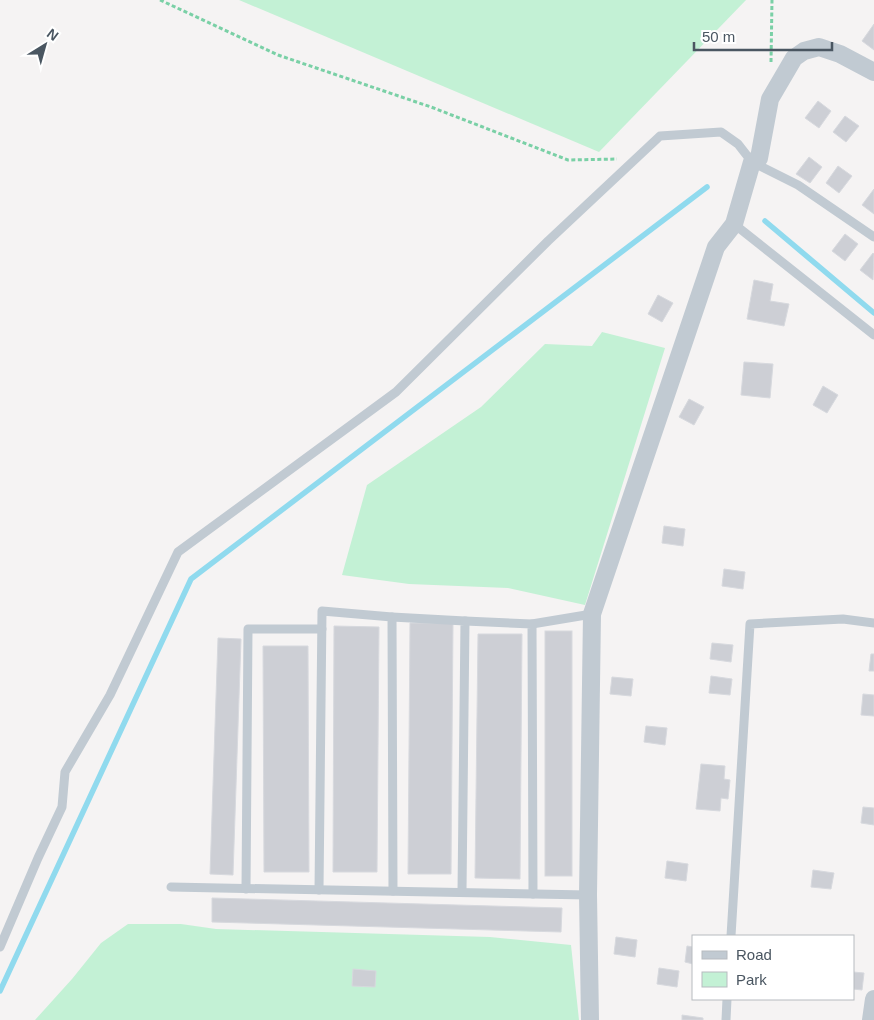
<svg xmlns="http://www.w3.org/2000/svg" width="874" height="1020" viewBox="0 0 874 1020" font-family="Helvetica,sans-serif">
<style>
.green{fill:#c3f1d5}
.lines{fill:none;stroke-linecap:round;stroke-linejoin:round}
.stream{stroke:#90daee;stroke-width:5.5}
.building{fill:#cdcfd5;stroke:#d7d9de}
.path{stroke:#7ad0a6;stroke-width:3;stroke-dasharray:4 2.5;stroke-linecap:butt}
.lane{stroke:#c1cad2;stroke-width:9}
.street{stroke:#c1cad2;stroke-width:18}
</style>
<rect width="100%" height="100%" fill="#f5f3f3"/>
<!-- green -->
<g class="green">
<polygon points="239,0 746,0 599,152"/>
<polygon points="602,332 665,348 585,605 508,588 409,584 342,575 367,485 481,407 545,344 592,346"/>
<polygon points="128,924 181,924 216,929 490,937 571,945 579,1020 35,1020 72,979 101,943"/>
</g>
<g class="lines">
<!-- stream -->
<g class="stream">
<polyline points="765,221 874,313"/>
<polyline points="0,991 191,579 707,187"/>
</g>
</g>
<!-- building -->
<g class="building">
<polygon points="874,24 874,50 862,41"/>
<polygon points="818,101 831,111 819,128 805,118"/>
<polygon points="845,116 859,126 846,142 833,132"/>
<polygon points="809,157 822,167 810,183 796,174"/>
<polygon points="838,166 852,176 839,193 826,183"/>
<polygon points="874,189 874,214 862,205"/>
<polygon points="845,234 858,244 845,261 832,251"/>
<polygon points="873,253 874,254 873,280 860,270"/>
<polygon points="754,280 773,284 770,301 789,304 784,326 747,319"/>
<polygon points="658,295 673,303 662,322 648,314"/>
<polygon points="744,362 773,364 770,398 741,395"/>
<polygon points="823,386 838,395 827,413 813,405"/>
<polygon points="689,399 704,407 694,425 679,417"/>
<polygon points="664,526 685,529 683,546 662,543"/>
<polygon points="724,569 745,572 743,589 722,586"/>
<polygon points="410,623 453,623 451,874 408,874"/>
<polygon points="334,626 379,627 377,872 333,872"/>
<rect x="545" y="631" width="27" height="245"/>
<polygon points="478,634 522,634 520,879 475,878"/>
<polygon points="218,638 241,639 233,875 210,874"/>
<polygon points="712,643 733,645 731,662 710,659"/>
<polygon points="263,646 308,646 309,872 264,872"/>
<polygon points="871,654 874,654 874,671 869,671"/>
<polygon points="711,676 732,679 730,695 709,693"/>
<polygon points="612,677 633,679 631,696 610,694"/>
<polygon points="863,694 874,695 874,716 861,715"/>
<polygon points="646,726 667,728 665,745 644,742"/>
<polygon points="701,764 725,766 724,779 730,780 728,799 721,798 720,811 696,809"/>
<polygon points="863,807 874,808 874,825 861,823"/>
<polygon points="667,861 688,864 686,881 665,878"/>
<polygon points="813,870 834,873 831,889 811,887"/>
<polygon points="212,898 562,908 561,932 212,922"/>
<polygon points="616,937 637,940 635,957 614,954"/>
<polygon points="687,946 693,947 693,964 685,962"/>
<polygon points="659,968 679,971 677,987 657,984"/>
<polygon points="353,969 376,971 375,987 352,986"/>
<polygon points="853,972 864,973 862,990 853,989"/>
<polygon points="682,1015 703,1018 703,1020 682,1020"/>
</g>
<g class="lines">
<!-- path -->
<g class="path">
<polyline points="160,0 278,55 431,107 568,160 617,159"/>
<polyline points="771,62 772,0"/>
</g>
<!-- lane -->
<g class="lane">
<polyline points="734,224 874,335"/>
<polyline points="392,617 465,621 462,892"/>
<polyline points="465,621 532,624 533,894"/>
<polyline points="532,624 592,614"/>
<polyline points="171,887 588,895"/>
<polyline points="246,889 248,629 322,629"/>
<polyline points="319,890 322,611 392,617 393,891"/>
<polyline points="731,936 750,624 843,619 874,623"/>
<polyline points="0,947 38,858 62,807 65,772 110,695 178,552 396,392 548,241 660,136 721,132 738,144 752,162 798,185 874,237"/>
<polyline points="726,1020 727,999"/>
</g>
<!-- street -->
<g class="street">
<polyline points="590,1020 588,895 592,614 716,247 734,224 752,162 759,158 770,99 794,58 804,51 819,47 840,54 874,72"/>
<polyline points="871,1020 874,999"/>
</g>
</g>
<!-- legend -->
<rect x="692" y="935" width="162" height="65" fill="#ffffff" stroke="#b7bbc0"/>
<rect x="702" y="951" width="25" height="8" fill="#c1cad2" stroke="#b7bbc0"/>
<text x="736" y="960" font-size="15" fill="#4a5661">Road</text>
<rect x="702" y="972" width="25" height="15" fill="#c3f1d5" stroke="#b7bbc0"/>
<text x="736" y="985" font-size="15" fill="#4a5661">Park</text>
<!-- north arrow -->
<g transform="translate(45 45) rotate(37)" stroke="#ffffff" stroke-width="4" paint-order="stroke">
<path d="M0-4L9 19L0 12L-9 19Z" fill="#4a5661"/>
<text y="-8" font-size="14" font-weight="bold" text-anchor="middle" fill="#4a5661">N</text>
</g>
<!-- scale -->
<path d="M694 42v8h138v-8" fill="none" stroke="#4a5661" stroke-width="2.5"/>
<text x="702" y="42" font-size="15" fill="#4a5661" stroke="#ffffff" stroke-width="4" paint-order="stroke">50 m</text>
</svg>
